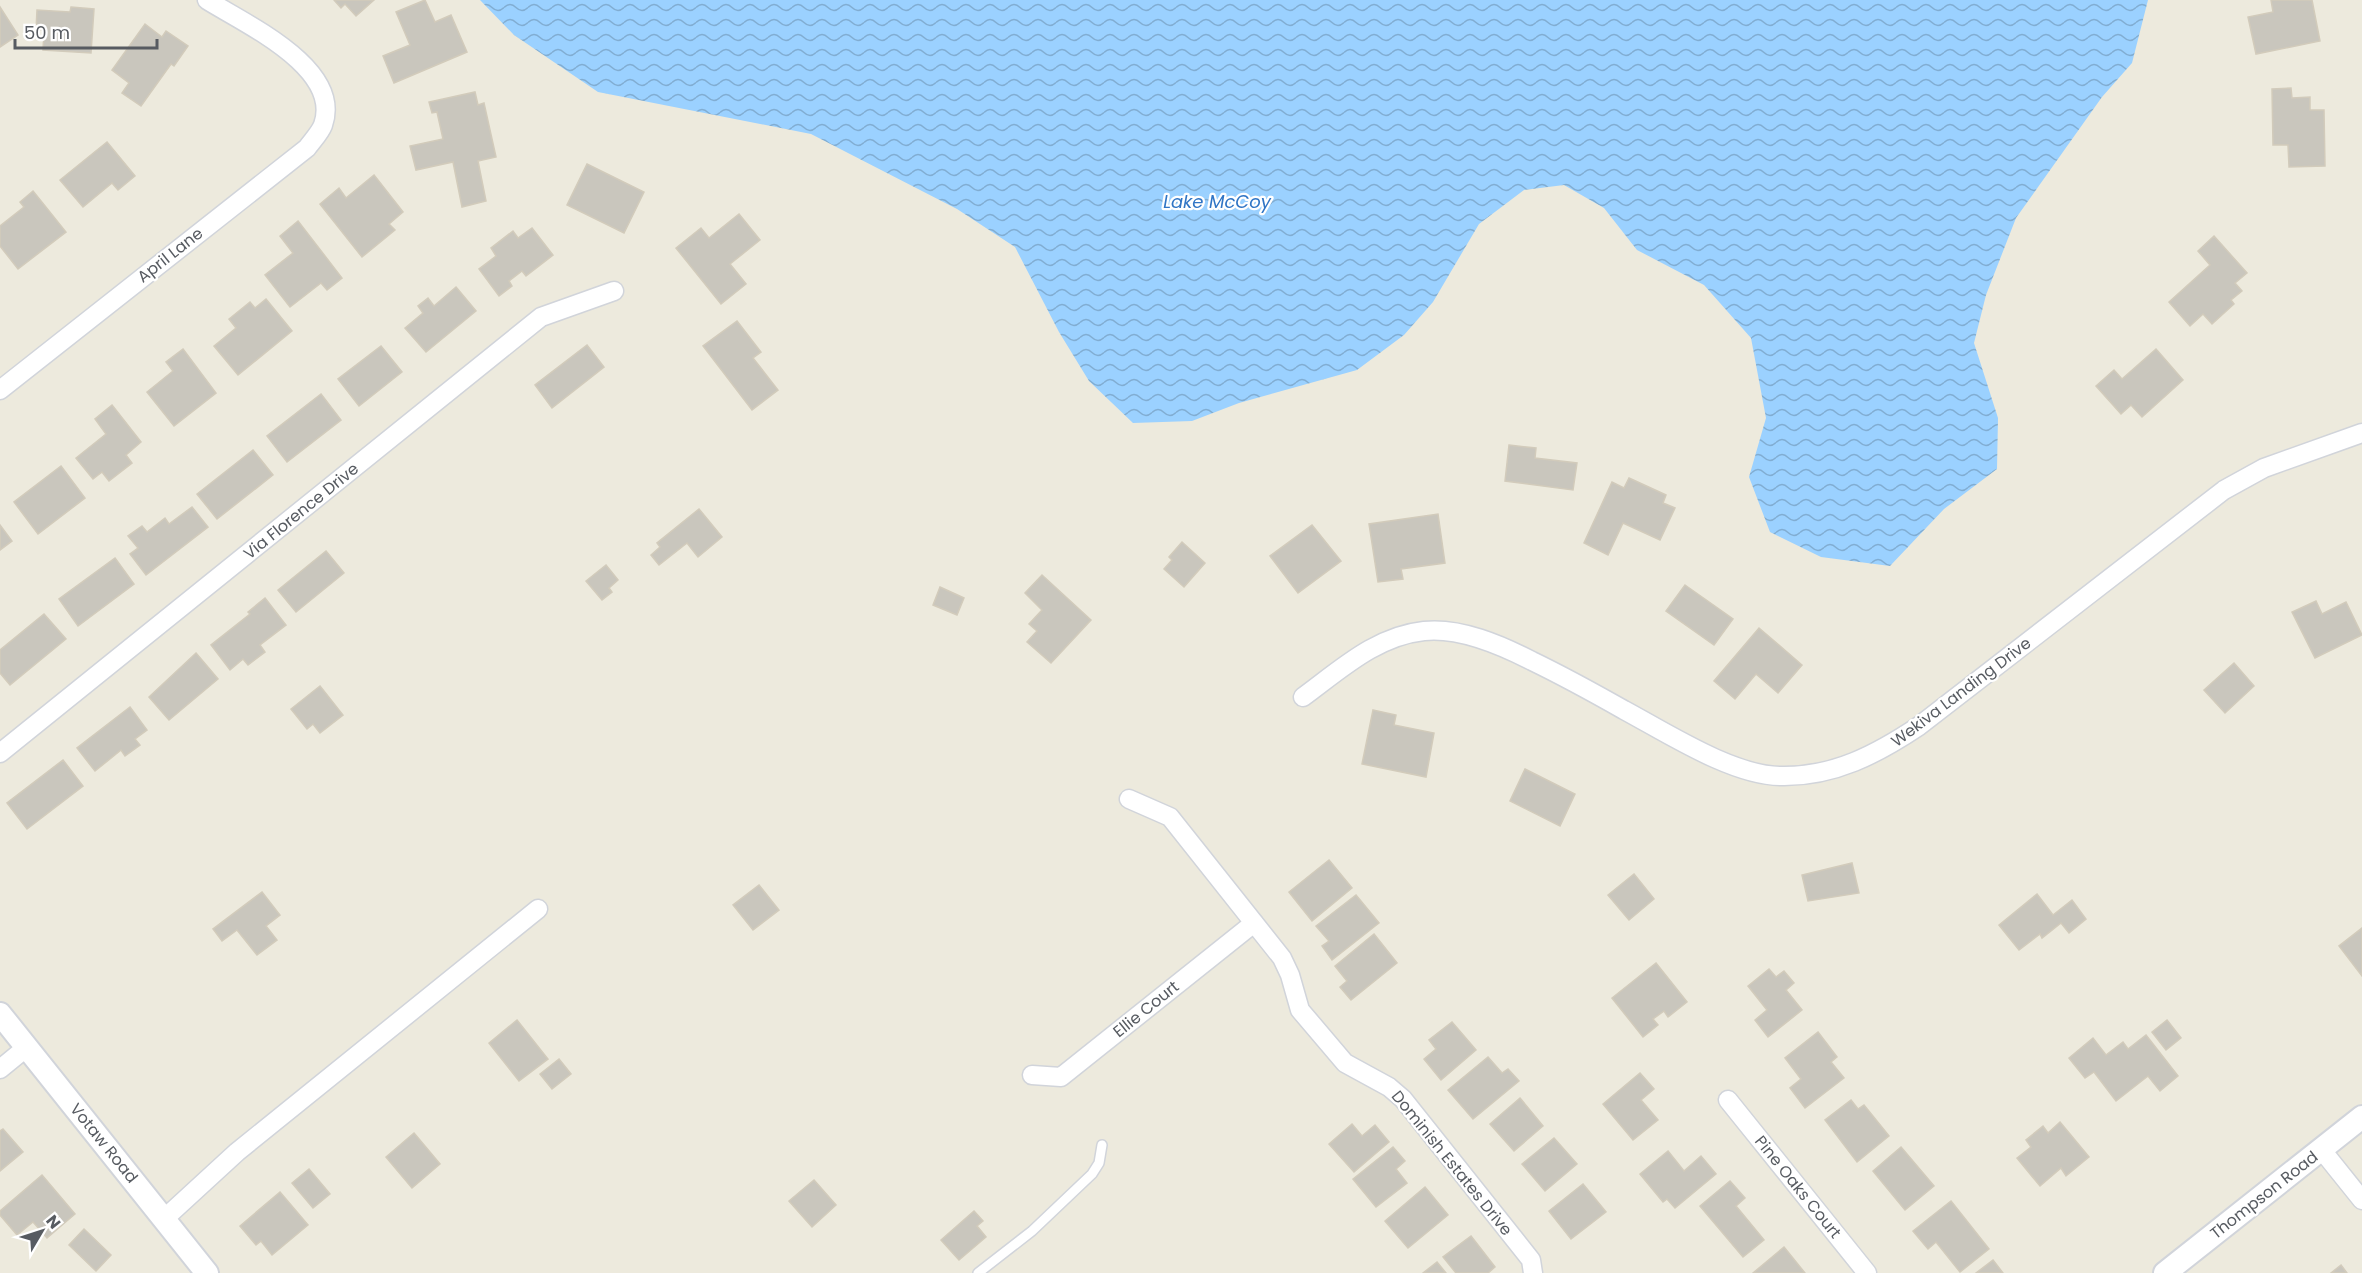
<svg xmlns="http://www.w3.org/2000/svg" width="2362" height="1273" viewBox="0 0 2362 1273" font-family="Poppins,sans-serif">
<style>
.water{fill:url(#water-waves)}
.building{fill:#c9c6bd;stroke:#d2cbbb;stroke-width:1.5}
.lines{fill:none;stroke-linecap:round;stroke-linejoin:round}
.service-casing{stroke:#d1d4da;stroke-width:12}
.minor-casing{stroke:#d1d4da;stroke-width:21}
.tertiary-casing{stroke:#d1d4da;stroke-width:26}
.service{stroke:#fff;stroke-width:9}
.minor{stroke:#fff;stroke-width:18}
.tertiary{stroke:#fff;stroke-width:22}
.labels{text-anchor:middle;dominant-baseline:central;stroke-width:4.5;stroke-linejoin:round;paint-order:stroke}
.street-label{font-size:16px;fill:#575b61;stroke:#fff}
.water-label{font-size:18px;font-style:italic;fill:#3075c5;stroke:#fff}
</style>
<defs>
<pattern id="water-waves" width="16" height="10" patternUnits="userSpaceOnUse" patternTransform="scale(1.5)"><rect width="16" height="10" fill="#9bd1ff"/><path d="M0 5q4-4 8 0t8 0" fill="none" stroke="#81add2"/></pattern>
</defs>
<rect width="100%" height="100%" fill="#edeadd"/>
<!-- water -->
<polygon class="water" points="480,0 2148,0 2132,63 2102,97 2016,218 1986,295 1974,343 1998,418 1997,469 1944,509 1890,566 1821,557 1770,532 1749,477 1766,418 1751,338 1704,285 1637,250 1604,208 1564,185 1524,190 1479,224 1433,302 1404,335 1357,370 1239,403 1192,421 1133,423 1089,381 1059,332 1015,247 957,209 811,134 598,92 514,35"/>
<!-- building -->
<g class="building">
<polygon points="334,0 374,0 356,16 345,4 341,8"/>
<polygon points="425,0 435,22 451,15 467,52 394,83 383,56 410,45 396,12"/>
<polygon points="2271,0 2312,0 2320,41 2256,54 2248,17 2273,12"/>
<polygon points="0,7 18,35 0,47"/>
<polygon points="71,7 94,9 91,53 43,50 44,30 36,30 37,10 70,12"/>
<polygon points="145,24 162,37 166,31 188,46 174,66 171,64 141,106 122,93 129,83 112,70"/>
<polygon points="2291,88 2292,98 2310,97 2310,110 2324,110 2325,166 2289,167 2288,145 2273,145 2272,89"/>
<polygon points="475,92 478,105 484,103 496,157 478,161 486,201 462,207 453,162 416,170 410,146 443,139 437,112 432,113 429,102"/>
<polygon points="107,142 135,176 118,190 112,183 83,207 60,180"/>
<polygon points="587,164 644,192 624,233 567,205"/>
<polygon points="374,175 403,212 389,224 395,230 362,257 320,204 339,188 346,198"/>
<polygon points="33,191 66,232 18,269 0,246 0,226 24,207 20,202"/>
<polygon points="739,214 760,240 730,264 746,284 721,304 676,248 701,228 709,238"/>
<polygon points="298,221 342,278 327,290 321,283 290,307 265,275 293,253 280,236"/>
<polygon points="532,228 553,255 526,276 522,271 509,281 512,286 499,296 479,269 496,256 491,248 513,231 518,238"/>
<polygon points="2214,236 2247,273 2235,283 2242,291 2231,300 2234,304 2212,324 2203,314 2190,326 2169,302 2210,265 2198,251"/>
<polygon points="456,287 476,311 426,352 405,328 423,313 418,306 428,298 434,306"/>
<polygon points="266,299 292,331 238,375 214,346 236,328 229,319 250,302 255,308"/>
<polygon points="737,321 761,352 753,358 778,390 752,410 703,346"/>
<polygon points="587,345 604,367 552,408 535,385"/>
<polygon points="381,346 402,372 359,406 338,379"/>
<polygon points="183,349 216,393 174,426 147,392 173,371 166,362"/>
<polygon points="2156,349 2183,380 2142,417 2131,405 2121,414 2096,386 2114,370 2122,379"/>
<polygon points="321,394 341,420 287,462 267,436"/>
<polygon points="112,405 141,442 126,455 132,463 109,481 102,472 93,479 76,458 106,434 95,419"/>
<polygon points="1509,445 1536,448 1535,458 1577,463 1573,490 1505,481"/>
<polygon points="253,450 273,475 217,519 197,494"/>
<polygon points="61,466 85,498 38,534 14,502"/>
<polygon points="1629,478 1666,495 1663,503 1675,508 1660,540 1623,523 1608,555 1584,543 1612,482 1624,488"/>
<polygon points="192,507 208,527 146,575 130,554 138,548 128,536 142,526 147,532 165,518 169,524"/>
<polygon points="699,509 722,537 698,557 687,543 659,565 651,555 660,547 657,543"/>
<polygon points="1438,514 1445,563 1401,569 1403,579 1378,582 1369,524"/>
<polygon points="0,525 12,541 0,550"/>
<polygon points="1312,525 1341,561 1298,593 1270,556"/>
<polygon points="1182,542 1205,563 1184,587 1164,569 1172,560 1169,557"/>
<polygon points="326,551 344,573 296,612 278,590"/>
<polygon points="115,558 134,584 78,626 59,599"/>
<polygon points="606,565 618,580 609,588 612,592 602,600 586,581"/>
<polygon points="1042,575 1091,620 1051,663 1027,642 1037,631 1029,624 1042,610 1025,593"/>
<polygon points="1685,585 1733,619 1714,645 1666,611"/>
<polygon points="940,587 964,598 957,615 933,605"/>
<polygon points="265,598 286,625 260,645 265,652 248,665 243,659 230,670 211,645 250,614 248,612"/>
<polygon points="2316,601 2322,614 2346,602 2362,635 2315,658 2292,612"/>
<polygon points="44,614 66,639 10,685 0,673 0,650"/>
<polygon points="1759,628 1802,665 1778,693 1756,674 1735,699 1714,681"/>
<polygon points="196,653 218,679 169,720 149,697"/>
<polygon points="2234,663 2254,686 2225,713 2204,690"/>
<polygon points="320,686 343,715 320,733 313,724 307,729 291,709"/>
<polygon points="130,707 147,730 135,739 140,745 125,756 121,750 95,771 77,748"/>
<polygon points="1373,710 1396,715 1394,725 1434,733 1426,777 1362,764"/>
<polygon points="63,760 83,786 27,829 7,803"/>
<polygon points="1525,769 1575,794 1560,826 1510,801"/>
<polygon points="1329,860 1352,888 1312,921 1289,892"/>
<polygon points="1852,863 1859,893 1808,901 1802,875"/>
<polygon points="1634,874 1654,899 1629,920 1608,895"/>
<polygon points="759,885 779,910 753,930 733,905"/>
<polygon points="262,892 280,915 266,926 277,940 257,955 237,930 222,941 213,929"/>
<polygon points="2037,894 2053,915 2072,900 2086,919 2069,933 2061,923 2042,938 2040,934 2019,950 1999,925"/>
<polygon points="1356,895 1379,923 1332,960 1322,946 1329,941 1316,926"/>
<polygon points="2362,928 2362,976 2339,946"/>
<polygon points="1374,934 1397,963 1351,1000 1340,987 1347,981 1335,966"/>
<polygon points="1656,963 1687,1002 1668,1017 1664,1011 1653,1019 1658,1025 1643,1037 1612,998"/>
<polygon points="1769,969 1776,977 1784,971 1794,983 1786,990 1802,1010 1768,1037 1755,1020 1767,1010 1748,986"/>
<polygon points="517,1020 548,1059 519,1081 489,1043"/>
<polygon points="2167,1020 2181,1038 2166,1050 2152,1032"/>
<polygon points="1452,1022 1476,1050 1441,1080 1424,1059 1436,1049 1429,1040"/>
<polygon points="1818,1032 1837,1057 1831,1062 1844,1078 1805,1108 1790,1088 1801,1079 1785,1058"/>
<polygon points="2146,1035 2178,1076 2160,1091 2148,1076 2116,1101 2094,1072 2085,1078 2069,1058 2093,1038 2106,1055 2123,1042 2128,1049"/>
<polygon points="1488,1057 1502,1073 1508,1069 1519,1081 1473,1119 1448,1090"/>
<polygon points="559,1059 571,1074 552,1089 540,1074"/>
<polygon points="1640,1073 1654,1089 1641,1100 1658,1120 1633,1140 1603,1104"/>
<polygon points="1520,1098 1543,1126 1514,1151 1490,1124"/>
<polygon points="1851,1100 1858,1109 1864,1105 1889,1136 1857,1162 1825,1120"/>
<polygon points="2060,1122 2089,1157 2066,1176 2061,1168 2040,1186 2017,1158 2031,1147 2026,1140 2043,1126 2048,1133"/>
<polygon points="1352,1124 1362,1136 1375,1125 1389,1142 1354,1172 1329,1144"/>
<polygon points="3,1129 23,1152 0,1171 0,1131"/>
<polygon points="414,1133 440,1164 412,1188 386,1157"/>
<polygon points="1554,1138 1577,1164 1545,1191 1522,1164"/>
<polygon points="1393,1147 1405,1161 1396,1169 1407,1183 1376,1207 1353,1179"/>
<polygon points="1901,1147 1934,1186 1905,1210 1873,1171"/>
<polygon points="1668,1151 1684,1171 1701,1156 1716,1174 1675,1208 1667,1199 1663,1202 1640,1174"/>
<polygon points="309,1169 330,1194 313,1208 292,1183"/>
<polygon points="42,1175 75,1214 47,1238 33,1222 17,1235 0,1215 0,1211"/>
<polygon points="814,1180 836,1205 812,1227 789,1201"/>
<polygon points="1730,1181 1745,1198 1736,1206 1764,1240 1743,1257 1700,1206"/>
<polygon points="1583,1184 1606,1212 1571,1239 1549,1211"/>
<polygon points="1425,1187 1448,1215 1408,1248 1385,1221"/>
<polygon points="280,1192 308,1225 272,1255 261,1241 256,1245 240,1226"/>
<polygon points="1951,1201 1989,1249 1960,1272 1936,1242 1928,1249 1913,1231"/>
<polygon points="974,1211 983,1221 977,1226 986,1237 959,1260 941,1240"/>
<polygon points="84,1229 111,1255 96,1271 69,1245"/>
<polygon points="1471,1236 1495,1267 1488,1273 1456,1273 1443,1257"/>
<polygon points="1784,1247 1805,1273 1753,1273"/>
<polygon points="1993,1260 2003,1273 1976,1273"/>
<polygon points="1437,1262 1446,1273 1423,1273"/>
<polygon points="2341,1265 2347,1273 2331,1273"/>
</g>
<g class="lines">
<defs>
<polyline id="service" points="978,1273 1032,1231 1092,1174 1099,1163 1102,1145"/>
<g id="minor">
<path d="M0,390L307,148C312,141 320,133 323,125C343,68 245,24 207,0"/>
<path d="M1303,697C1340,670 1376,636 1424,631C1460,627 1501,645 1532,661C1563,676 1594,693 1624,710C1667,733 1733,776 1781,776C1834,777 1877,754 1919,726L2224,490L2264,468L2362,433"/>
<polyline points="0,753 541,317 614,291"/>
<polyline points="1129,799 1170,817 1282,958 1290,975 1300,1010 1345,1063 1389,1087 1403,1099 1531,1260 1533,1273"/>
<polyline points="0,1069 27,1047"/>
<polyline points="1032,1075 1061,1077 1254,923"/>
<polyline points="1728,1100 1867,1273"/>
<polyline points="2321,1149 2362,1200"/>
<polyline points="164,1219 237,1152 538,909"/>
</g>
<g id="tertiary">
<polyline points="0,1014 207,1273"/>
<polyline points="2165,1273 2362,1117"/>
</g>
</defs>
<!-- service casing -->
<use href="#service" class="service-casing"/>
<!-- minor casing -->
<use href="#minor" class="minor-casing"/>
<!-- tertiary casing -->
<use href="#tertiary" class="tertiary-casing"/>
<!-- service -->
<use href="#service" class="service"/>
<!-- minor -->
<use href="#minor" class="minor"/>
<!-- tertiary -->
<use href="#tertiary" class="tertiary"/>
</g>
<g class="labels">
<!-- street labels -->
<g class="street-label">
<text transform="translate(170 255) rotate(-38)">April Lane</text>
<text transform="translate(301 511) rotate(-39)">Via Florence Drive</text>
<text transform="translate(1961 692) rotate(-37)">Wekiva Landing Drive</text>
<text transform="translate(1146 1009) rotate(-39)">Ellie Court</text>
<text transform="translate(104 1143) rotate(51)">Votaw Road</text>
<text transform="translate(1452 1163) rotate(51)">Dominish Estates Drive</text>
<text transform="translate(1798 1187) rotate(51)">Pine Oaks Court</text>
<text transform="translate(2264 1195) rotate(-38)">Thompson Road</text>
</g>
<!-- water labels -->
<g class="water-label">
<text x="1217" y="201">Lake McCoy</text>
</g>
</g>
<!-- north arrow -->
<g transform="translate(42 1231) rotate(51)" stroke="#ffffff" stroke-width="4.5" paint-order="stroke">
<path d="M0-4.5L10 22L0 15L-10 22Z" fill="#575b61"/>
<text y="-9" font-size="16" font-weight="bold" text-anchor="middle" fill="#575b61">N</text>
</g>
<!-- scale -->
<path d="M15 39v9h142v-9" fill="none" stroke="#575b61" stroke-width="3"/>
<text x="24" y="39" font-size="18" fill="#575b61" stroke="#ffffff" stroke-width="4.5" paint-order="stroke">50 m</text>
</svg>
